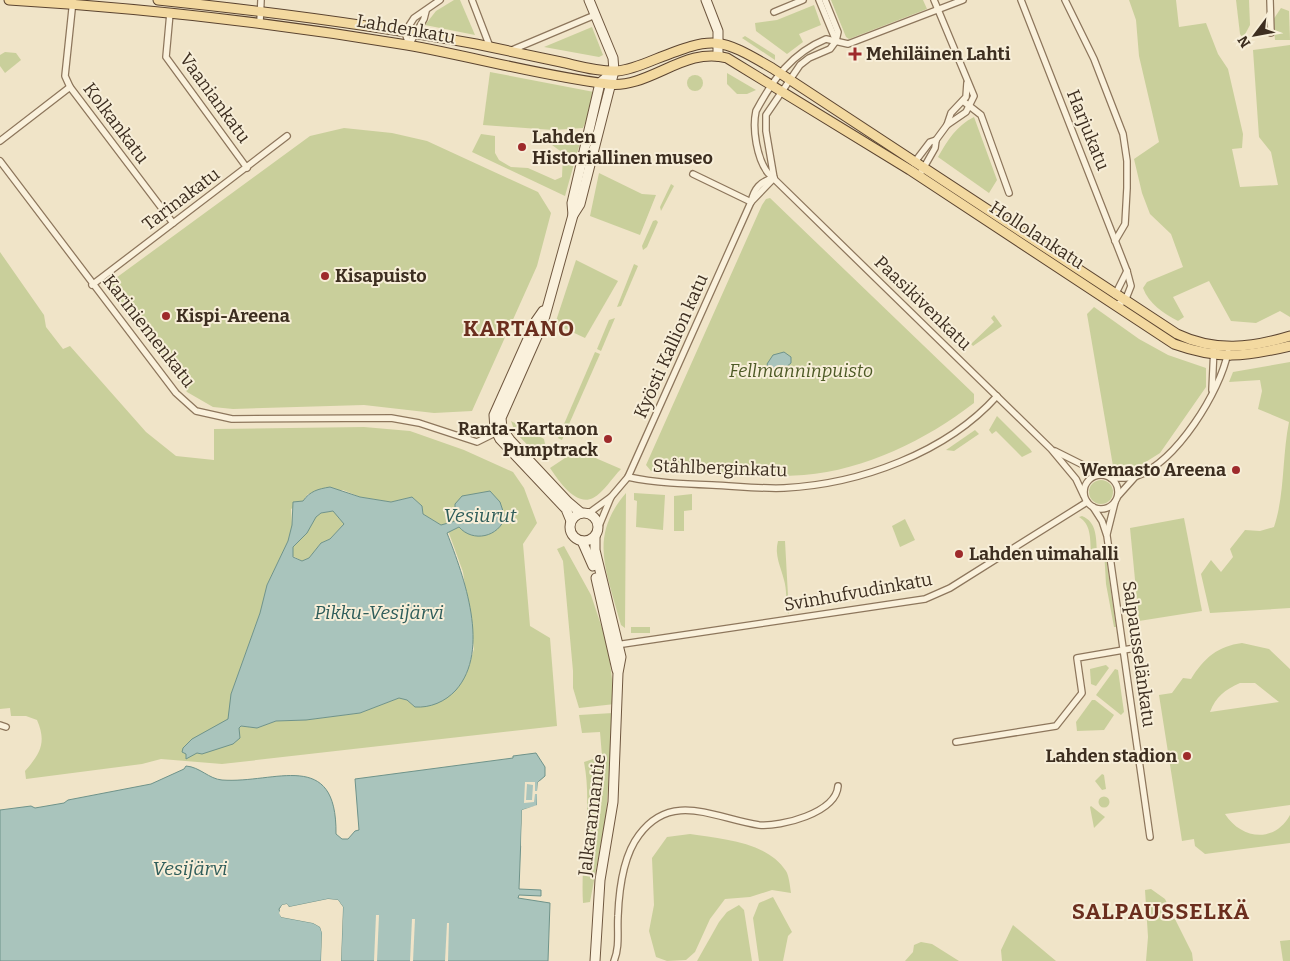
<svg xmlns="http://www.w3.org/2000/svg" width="1290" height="961" viewBox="0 0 1290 961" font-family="Bitter,serif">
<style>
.green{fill:#c9cf9b;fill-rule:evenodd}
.water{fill:#a9c4bc;stroke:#6f938a;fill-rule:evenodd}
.pier{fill:#f0e4c8;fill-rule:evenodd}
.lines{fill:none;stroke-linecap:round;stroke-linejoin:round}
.street-casing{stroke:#8d765c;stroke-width:8}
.secondary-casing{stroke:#6f573f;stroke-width:11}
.primary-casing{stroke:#5b4430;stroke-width:11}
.street{stroke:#faf1dc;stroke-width:5.5}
.secondary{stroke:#faf1dc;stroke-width:9}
.primary{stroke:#f3d9a0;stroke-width:9}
.poi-dot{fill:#9e2a2b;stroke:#f7eed8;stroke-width:2}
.labels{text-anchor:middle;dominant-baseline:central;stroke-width:4;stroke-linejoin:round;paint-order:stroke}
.street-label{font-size:18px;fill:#3d2e20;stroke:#f7eed8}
.poi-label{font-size:18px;font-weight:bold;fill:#3d2e20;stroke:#f7eed8;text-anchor:start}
.park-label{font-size:18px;font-style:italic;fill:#4d5a26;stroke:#f7eed8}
.water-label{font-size:19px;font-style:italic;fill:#2f5d5a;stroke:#f7eed8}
.district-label{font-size:22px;font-weight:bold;letter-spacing:1px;fill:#6b2e1e;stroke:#f7eed8}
</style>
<rect width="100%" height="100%" fill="#f0e4c8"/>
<!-- green -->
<g class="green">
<polygon points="454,0 460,0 475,35 425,25 436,11"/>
<polygon points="831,0 923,0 927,9 849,39 846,37"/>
<path d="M1129,0H1176L1179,27L1206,23L1218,54L1228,69L1243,134L1242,148L1232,149L1240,187L1278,185L1271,152L1259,137L1253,50L1290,45V317L1280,311L1256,323L1231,321L1209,281L1173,297L1184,317L1178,321C1163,313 1149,304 1143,288L1147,282L1183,267L1171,234L1150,214L1142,193L1134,159L1159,142L1139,56L1136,20Z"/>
<polygon points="1236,0 1249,0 1250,25 1243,38 1240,34"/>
<polygon points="814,5 821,25 799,34 803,42 787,54 756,31 755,23 777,20"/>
<polygon points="1281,8 1289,11 1290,40 1275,40 1273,20"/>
<polygon points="592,27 603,55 599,57 544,47"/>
<polygon points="745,36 775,55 775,60 742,38"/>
<polygon points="5,52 16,53 21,60 5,73 0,66 0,55"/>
<polygon points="490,72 594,92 594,102 583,128 553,130 483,125"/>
<polygon points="727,73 756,90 747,94 737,94 727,84"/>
<circle cx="695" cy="83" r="8"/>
<path d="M974,117L997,180L989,193L938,157C948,140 956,126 974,117Z"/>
<polygon points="344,128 392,133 427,141 538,192 551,213 537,266 472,411 434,413 364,405 233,409 213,407 187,392 105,286 310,136"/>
<polygon points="481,134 495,136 495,153 499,160 511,167 528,168 555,180 562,177 563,153 552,145 551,136 581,139 565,196 472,152"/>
<polygon points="599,173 642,194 656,195 640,235 590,216"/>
<polygon points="671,184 674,186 661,211 660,207"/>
<path d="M770,198L974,394V403C926,440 865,470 804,475C753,479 702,473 651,471L646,465L762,205L766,199Z"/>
<polygon points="656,220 658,222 647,247 643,250 642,246 653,221"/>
<path d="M0,252L44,315L46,327L63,349L70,346L146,432L176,456L214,460V429L364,427L410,431L464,450L513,472L524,488L537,523L523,544L530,626L550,638L557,726L222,764L161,759L142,764L26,779L25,771C40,754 47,743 37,720L26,716H11L10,708L0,709ZM343,490L360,497L391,502L412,497L422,506L423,514L441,525H446L463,572L474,649L467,672L459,686L415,707L407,700L399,698L360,713L306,720L276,721L257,728L241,726L231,694L260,613L267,585L288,541L292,525L291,509L303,501L308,494Z"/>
<polygon points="576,260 618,281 585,338 555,324"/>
<polygon points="634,264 638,266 621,306 617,307"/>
<polygon points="1094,307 1139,339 1168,355 1206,368 1206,387 1160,453 1133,470 1113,466 1087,314"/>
<polygon points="994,315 1002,326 973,346 971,344 994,322 991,318"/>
<polygon points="615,318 601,351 597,349 609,320"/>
<polygon points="595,352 600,354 562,440 558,438"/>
<path d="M1290,362V608L1210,613L1201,574L1211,560L1221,572L1233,557L1230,549L1245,530L1260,531L1274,527C1285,494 1282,456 1289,422L1258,409L1262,391L1260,380L1229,382L1233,372Z"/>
<polygon points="997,416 1030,449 1032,452 1022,457 996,431 992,434 989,430"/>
<polygon points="511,421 544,439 545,444 540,458 515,432"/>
<polygon points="975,430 979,434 954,451 946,450"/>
<path d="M577,450L621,469C613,477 603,493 593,498C576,507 558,480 550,468Z"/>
<circle cx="1101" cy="492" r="12"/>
<path d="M626,493L625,628L621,625L618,615C605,567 590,535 626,493Z"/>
<polygon points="634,493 665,495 663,530 636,527 637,501 634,500"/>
<polygon points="692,494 692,510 684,511 684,531 674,531 674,496"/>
<polygon points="334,511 344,524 330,539 321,543 309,558 302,561 293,556 293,547 315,517 321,513"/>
<path d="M1082,516C1097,522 1096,538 1097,552H1091C1090,538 1091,524 1079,517Z"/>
<polygon points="1184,518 1202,611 1139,621 1130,528"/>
<polygon points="905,519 915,540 900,547 892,526"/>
<path d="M778,541H785L789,614L787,612C786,602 787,590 784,580C781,567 774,555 778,541Z"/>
<polygon points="564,546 591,595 608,646 615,704 579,708 573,688 573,671 563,561 557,549"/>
<polygon points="1104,550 1105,551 1116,627 1114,627 1106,584"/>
<rect x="631" y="627" width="19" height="6"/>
<path d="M1242,643L1269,649L1290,669V805L1225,814C1241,839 1274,844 1290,815V843L1205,854L1195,846L1194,839L1182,841L1159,695L1172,693L1183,678L1191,679C1204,658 1218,646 1242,643ZM1240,683H1255L1279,702L1210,712C1216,696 1225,690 1240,683Z"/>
<polygon points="1106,665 1109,668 1096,686 1091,684 1090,669"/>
<polygon points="1115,669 1118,670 1124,712 1121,715 1096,695"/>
<polygon points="1092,700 1095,700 1114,715 1104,730 1077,731 1076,722"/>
<path d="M613,713L606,816L590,902L583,903C580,856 593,808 584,762L602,756L600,732L582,733L579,715Z"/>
<polygon points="1102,774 1104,775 1106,789 1102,790 1095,781"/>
<circle cx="1104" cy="802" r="5.5"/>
<polygon points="1091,806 1105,817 1094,828 1090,807"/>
<path d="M690,834C721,839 766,841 786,871C789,876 790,886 791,893L772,890L750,897L725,899L710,919L695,952L686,960L667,961L656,957L649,931L654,905L652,858L667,837Z"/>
<polygon points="1151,889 1165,899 1192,953 1193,961 1146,961 1148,937 1145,890"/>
<polygon points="773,897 792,932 788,936 783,961 759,961 753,918 759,903"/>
<polygon points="739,905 744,910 752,961 697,961 719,922 727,912"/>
<polygon points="1013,925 1056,961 1002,961 1001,950"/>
<polygon points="1290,940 1290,961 1283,961 1280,941"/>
<polygon points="921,942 932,944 959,961 905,961 913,952 914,945"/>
</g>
<!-- water -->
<g class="water">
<polygon points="784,352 791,357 791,363 780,372 771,373 767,364 773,355"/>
<path d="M330,487L360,497L391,502L412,497L422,506L423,514L441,525L455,521V504L462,496L490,491L500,502L505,517C499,537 473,543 459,527L447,533C464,577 491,650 456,690C445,702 430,708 415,707L407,700L399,698L360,713L306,720L276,721L257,728L241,726L239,728L240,738L233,744L202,754L197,753L186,759V754L182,752L183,748L192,739L228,719L231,694L260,613L267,585L288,541L292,525L293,502L303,501C310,491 318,489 330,487ZM333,511L344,524L330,539L321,543L309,558L302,561L293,557V547L307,533L316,517L321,513Z"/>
<path d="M536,753L545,767V776L538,782L537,806L522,810L519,889L541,890V896L519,895L518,898L550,903L548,961H341L343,907L338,900L328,899L289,907L287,904L282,905L279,909L281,917L313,923L320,927L322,933L321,961H0V810L31,806L35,808L64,803L68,800L151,784L184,769L186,766C200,767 209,779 222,780C275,784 337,747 336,834L342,839H348L355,831L359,830L355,779L513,758V756Z"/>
</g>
<!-- pier -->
<g class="pier">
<path d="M546,779L540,783L539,807L525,812L524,846H521L522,810L537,805V794H535L534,802L524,803L525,782H535V791H537L538,782ZM527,784L533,785L532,800H526Z"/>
<polygon points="328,899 338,900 343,907 341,961 338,961 340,907 337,902 328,901 289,909 286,907 281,910 282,914 313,920 322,925 325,933 324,961 321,961 322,933 320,927 313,923 281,917 279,913 282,905 287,904 289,907"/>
<polygon points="376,915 379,915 377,961 374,961"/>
<polygon points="412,919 415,919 413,961 410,961"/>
<polygon points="447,923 449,923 448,961 445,961"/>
</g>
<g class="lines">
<defs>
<g id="street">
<polyline points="73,0 65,76 70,87 173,223"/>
<polyline points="472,0 490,47"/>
<polyline points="819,0 836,41"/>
<polyline points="934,0 974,96 966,112 947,125"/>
<path d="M963,0L848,44L826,39C792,53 773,79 756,111C752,129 757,159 768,173L1051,449L1076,479L1084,496"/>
<polyline points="1021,0 1127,271 1131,286 1125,301 1115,305"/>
<polyline points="1065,0 1094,59 1123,134 1127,161 1127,188 1125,224 1115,241"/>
<polyline points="1270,0 1271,33"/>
<polyline points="774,12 803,0"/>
<polyline points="170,13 166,57 247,168"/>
<polyline points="260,22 261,0"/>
<polyline points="409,45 405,32 414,18 440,0"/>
<polyline points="409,45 424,19 426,11"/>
<polyline points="512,50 595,15"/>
<polyline points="963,101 981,115 1009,193"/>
<polyline points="0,141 70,87"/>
<polyline points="0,161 176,393 196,411 232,419 391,418 419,423 477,442 499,431"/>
<polyline points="914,163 930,142 936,140"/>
<polyline points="693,174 751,202"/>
<polyline points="919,176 935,148 936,140 947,125 951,113 966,97 967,83"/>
<polyline points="774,178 766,131 766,115 800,65 809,58 830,49 836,41 838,32 825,0"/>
<polyline points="751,202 774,178"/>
<polyline points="92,285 287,136"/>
<polyline points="1115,295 1127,271"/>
<polyline points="1212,390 1214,347"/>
<polyline points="1055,451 1101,474"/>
<circle cx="1101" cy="492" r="17"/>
<path d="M628,477C656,483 684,484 712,485C736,486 761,489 784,488C860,484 946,453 997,396"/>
<path d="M1111,478C1119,478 1129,479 1137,476C1177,461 1220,392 1228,352"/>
<polyline points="1118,496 1135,477"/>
<polyline points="1093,507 1102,521 1107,536 1150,837"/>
<polyline points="589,513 611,497"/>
<path d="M599,526L611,497L628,477L751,202C754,189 760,181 774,178"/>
<polyline points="1107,534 1115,502"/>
<polyline points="616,645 925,599 950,588 1087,502"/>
<polyline points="0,725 6,727"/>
<polyline points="956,742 1056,726 1082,693 1077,658 1135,648"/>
<path d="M614,961C620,946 617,932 618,916C619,890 623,856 639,835C672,790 716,819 759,825C781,827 836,813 838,786"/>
</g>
<g id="secondary">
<polyline points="706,0 718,31 718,56"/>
<polyline points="573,215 572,203 600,83 614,71"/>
<polyline points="543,311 536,321 494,415 495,429 500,439 566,509 571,521"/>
<circle cx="584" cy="527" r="14"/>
<polyline points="581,513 568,502 510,440 502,429 501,418 543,323 573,215 580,204 614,71 613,58 589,0"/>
<polyline points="582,541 593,566"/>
<polyline points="596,578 617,670"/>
<polyline points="595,961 600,880 613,802 618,673 621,657 595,550 595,537"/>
</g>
<g id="primary">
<path d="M9,0C143,8 275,23 407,45C475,57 541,76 608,84C650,89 684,46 727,58L910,170L1174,344C1219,360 1244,357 1290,346"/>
<path d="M158,0C265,11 371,25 476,44C505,50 533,56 561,62C579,66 598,72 617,71C630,70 644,64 656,59C714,36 719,37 772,68L1177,334C1215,352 1251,348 1290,336"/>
</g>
</defs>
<!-- street casing -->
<use href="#street" class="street-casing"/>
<!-- secondary casing -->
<use href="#secondary" class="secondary-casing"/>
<!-- primary casing -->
<use href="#primary" class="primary-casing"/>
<!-- street -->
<use href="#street" class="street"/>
<!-- secondary -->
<use href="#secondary" class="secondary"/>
<!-- primary -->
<use href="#primary" class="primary"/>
</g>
<!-- markers -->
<g class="poi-dot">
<path d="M852.5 46.5h5v5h5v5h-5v5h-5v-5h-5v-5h5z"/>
<circle cx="522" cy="147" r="5"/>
<circle cx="325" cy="276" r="5"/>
<circle cx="166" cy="316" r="5"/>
<circle cx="608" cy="439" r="5"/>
<circle cx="1236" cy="470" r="5"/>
<circle cx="959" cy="554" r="5"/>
<circle cx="1187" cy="756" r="5"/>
</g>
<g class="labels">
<!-- street labels -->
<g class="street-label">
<text transform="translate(406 29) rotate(10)">Lahdenkatu</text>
<text transform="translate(215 98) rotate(54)">Vaaniankatu</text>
<text transform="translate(116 123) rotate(53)">Kolkankatu</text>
<text transform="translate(1088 130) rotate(68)">Harjukatu</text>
<text transform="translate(181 199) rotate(-37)">Tarinakatu</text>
<text transform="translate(1037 235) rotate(33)">Hollolankatu</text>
<text transform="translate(923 303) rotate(44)">Paasikivenkatu</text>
<text transform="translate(149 331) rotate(52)">Kariniemenkatu</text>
<text transform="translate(671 346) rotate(-66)">Kyösti Kallion katu</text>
<text transform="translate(720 468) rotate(2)">Ståhlberginkatu</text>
<text transform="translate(858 592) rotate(-10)">Svinhufvudinkatu</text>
<text transform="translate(1139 654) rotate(82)">Salpausselänkatu</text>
<text transform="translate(592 815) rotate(-83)">Jalkarannantie</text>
</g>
<!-- poi labels -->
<g class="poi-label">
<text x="866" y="54">Mehiläinen Lahti</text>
<text x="532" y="137">Lahden<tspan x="532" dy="21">Historiallinen museo</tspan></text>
<text x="335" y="276">Kisapuisto</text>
<text x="176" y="316">Kispi-Areena</text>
<text x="598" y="429" text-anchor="end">Ranta-Kartanon<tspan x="598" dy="21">Pumptrack</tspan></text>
<text x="1226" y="470" text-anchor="end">Wemasto Areena</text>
<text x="969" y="554">Lahden uimahalli</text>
<text x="1177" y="756" text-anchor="end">Lahden stadion</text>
</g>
<!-- park labels -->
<g class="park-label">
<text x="801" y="371">Fellmanninpuisto</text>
</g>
<!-- water labels -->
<g class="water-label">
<text x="480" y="515">Vesiurut</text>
<text x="379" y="612">Pikku-Vesijärvi</text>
<text x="190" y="868">Vesijärvi</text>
</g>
<!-- district labels -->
<g class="district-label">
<text x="519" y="328">KARTANO</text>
<text x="1161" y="911">SALPAUSSELKÄ</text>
</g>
</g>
<!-- north arrow -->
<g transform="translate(1255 35) rotate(238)" stroke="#f7eed8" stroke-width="4" paint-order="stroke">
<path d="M0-4L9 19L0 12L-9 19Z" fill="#3d2e20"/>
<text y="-8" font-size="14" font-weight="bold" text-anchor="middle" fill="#3d2e20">N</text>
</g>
</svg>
